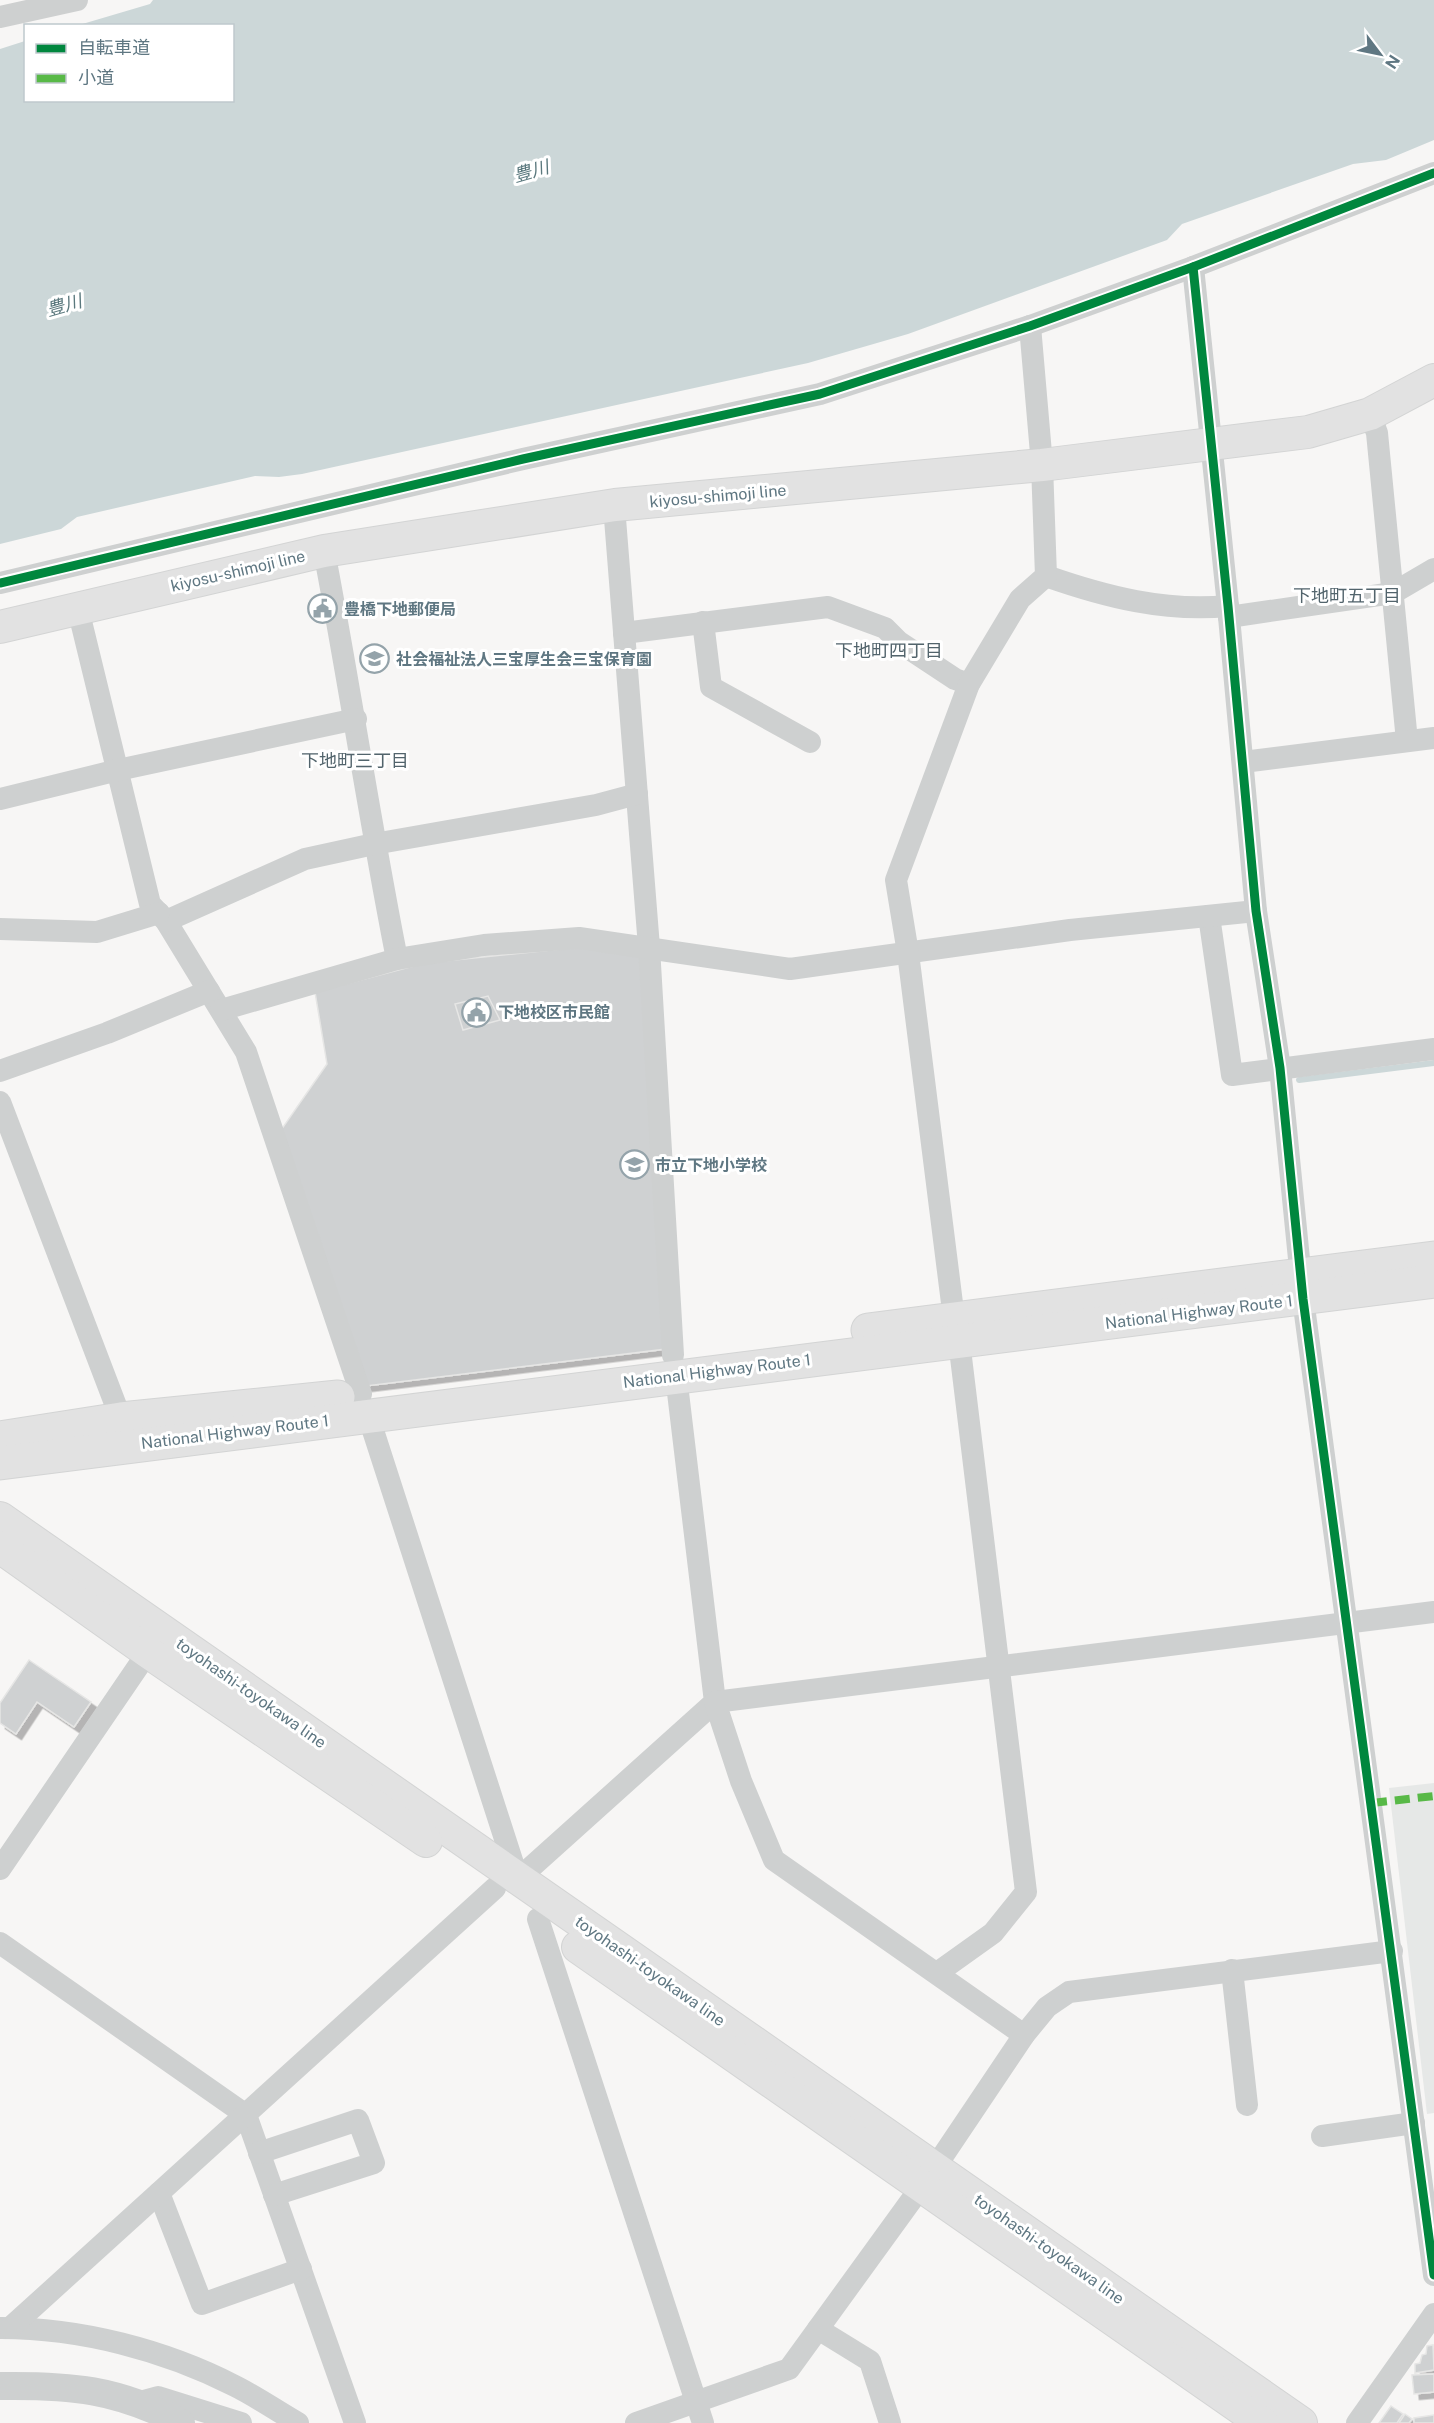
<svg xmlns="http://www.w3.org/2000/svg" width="1434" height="2423" viewBox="0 0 1434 2423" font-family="'Public Sans','Noto Sans JP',sans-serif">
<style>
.built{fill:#e6e8e7}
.water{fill:#ccd7d8}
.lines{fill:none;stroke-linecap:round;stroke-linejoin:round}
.stream{stroke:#ccd7d8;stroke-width:6}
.building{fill:#cfd1d2;stroke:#e6e6e5;stroke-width:1.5;filter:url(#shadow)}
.secondary-casing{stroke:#d3d4d4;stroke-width:34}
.trunk-casing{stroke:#d3d4d4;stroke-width:35}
.minor{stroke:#ced0d0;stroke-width:22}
.tertiary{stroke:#ced0d0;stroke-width:28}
.secondary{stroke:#e2e2e2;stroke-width:32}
.trunk{stroke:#e2e2e2;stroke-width:33}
.quiet{stroke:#58b947;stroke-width:8;stroke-dasharray:15 8;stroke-linecap:butt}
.cycleway-casing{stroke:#fff;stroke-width:13}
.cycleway{stroke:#00873e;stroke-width:9}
.labels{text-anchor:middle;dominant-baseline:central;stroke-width:6;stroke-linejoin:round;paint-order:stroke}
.street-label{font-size:16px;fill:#5f7782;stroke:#fff}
.poi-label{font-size:16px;font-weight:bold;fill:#5f7782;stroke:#fff;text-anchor:start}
.water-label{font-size:18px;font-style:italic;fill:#5a787d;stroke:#fff}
.neighbourhood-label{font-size:18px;fill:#52646c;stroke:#fff}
</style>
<defs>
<filter id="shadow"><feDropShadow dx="5.5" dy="5.5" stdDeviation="0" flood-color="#0004"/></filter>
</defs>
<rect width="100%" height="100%" fill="#f7f6f5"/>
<!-- built -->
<polygon class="built" points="1434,1783 1434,2113 1427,2114 1389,1788"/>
<!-- water -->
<polygon class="water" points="153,0 1434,0 1434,140 1386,160 1353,164 1182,224 1167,240 908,334 808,363 302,474 279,477 255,476 77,517 61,529 0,544 0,49 25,41 26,100 232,100 232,26 79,25 150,4"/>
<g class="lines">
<!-- stream -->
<polyline class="stream" points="1299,1080 1434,1063"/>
</g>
<!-- building -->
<g class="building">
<polygon points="580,947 641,955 666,1349 366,1386 281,1130 327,1064 315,992 425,963"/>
<polygon points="488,996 500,1020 463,1030 455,1004"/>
<polygon points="29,1660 91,1702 74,1727 37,1702 16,1734 0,1723 0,1703"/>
<polygon points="1433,2345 1434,2370 1415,2373 1415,2364 1420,2363 1422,2355 1426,2354 1427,2346"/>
<polygon points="1434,2374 1434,2392 1414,2394 1412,2375"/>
<polygon points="1391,2406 1403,2414 1397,2423 1379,2423"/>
<polygon points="1405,2414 1412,2419 1409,2423 1399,2423"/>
<polygon points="1434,2415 1434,2423 1414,2423 1414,2418"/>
</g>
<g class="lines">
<defs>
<g id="secondary">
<polyline points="0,627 324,551 615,505 1042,465 1308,432 1370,414 1434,380"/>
<polyline points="0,1518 1301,2423"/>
<polyline points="0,1547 148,1652 426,1841"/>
<polyline points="578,1947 1262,2423"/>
</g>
<g id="trunk">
<polyline points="868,1330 1434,1258"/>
<polyline points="0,1438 121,1419 338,1397"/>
<polyline points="0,1463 1434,1281"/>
</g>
</defs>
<!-- secondary casing -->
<use href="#secondary" class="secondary-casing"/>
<!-- trunk casing -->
<use href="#trunk" class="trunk-casing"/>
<!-- minor -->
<g class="minor">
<polyline points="0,17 77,0"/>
<polyline points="1193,267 1228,606 1256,911 1280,1068 1303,1299 1434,2275"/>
<polyline points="1370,414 1377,433 1407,741"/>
<polyline points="614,506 649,947 673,1355"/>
<path d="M324,551C350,687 370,823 397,959"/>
<path d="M1046,576C1106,597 1165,612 1228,606"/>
<polyline points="0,583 523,459 820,394 1030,326 1193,267 1434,173"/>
<polyline points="78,609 150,904 166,921 246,1052 361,1394"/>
<polyline points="1229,617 1393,593 1434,569"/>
<polyline points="703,622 711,687 810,742"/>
<polyline points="624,633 828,607 885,628 899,642 955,679 969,684"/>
<polyline points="1243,762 1434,738"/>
<polyline points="0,799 118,770 356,719"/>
<polyline points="1209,916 1232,1075 1434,1049"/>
<polyline points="166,921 305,859 374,844 596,805 637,794"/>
<polyline points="0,929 97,932 159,913"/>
<polyline points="221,1010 397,959 484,945 579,938 790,969 1070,930 1256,911"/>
<polyline points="0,1071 107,1033 209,991"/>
<polyline points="0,1102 121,1419"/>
<polyline points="954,1319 908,953 896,880 969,684 1020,599 1046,576 1042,465 1030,326"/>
<polyline points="368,1415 518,1879 715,1702 676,1376"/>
<polyline points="0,1869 148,1652"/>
<polyline points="538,1919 703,2423"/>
<polyline points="0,1943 246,2115 355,2423"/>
<polyline points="1232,1970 1247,2105"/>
<polyline points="937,1973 993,1933 1026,1892 959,1341"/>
<polyline points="1024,2035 774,1860 741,1781 715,1702 1434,1612"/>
<polyline points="1322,2136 1414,2123"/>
<polyline points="259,2153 358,2120 374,2163 274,2195"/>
<polyline points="159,2193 202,2304 301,2269"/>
<path d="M1,2328C80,2328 165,2350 235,2386C257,2397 277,2411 298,2423"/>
<polyline points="10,2328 495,1888"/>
<polyline points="818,2329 870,2361 890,2423"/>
<polyline points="136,2403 158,2397 241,2423"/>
<polyline points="636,2423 789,2369 934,2169 1024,2035 1047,2007 1069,1992 1392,1951"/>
<polyline points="1357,2423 1434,2314"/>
</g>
<!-- tertiary -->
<path class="tertiary" d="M0,2386C70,2385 118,2389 181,2423"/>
<!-- secondary -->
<use href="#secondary" class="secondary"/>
<!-- trunk -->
<use href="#trunk" class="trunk"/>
<!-- quiet -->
<polyline class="quiet" points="1372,1803 1434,1796"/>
<defs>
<g id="cycleway">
<polyline points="1193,267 1228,606 1256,911 1280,1068 1303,1299 1434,2275"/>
<polyline points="0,583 523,459 820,394 1030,326 1193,267 1434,173"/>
</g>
</defs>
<!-- cycleway casing -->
<use href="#cycleway" class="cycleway-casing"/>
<!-- cycleway -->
<use href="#cycleway" class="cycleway"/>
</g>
<!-- icons -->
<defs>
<symbol id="civic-ring" viewBox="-11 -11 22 22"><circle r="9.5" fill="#fff" stroke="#94a3aa" stroke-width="1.5"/><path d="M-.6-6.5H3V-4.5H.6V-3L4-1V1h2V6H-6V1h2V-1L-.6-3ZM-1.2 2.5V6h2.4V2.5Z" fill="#94a3aa"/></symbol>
<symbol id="school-ring" viewBox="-11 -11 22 22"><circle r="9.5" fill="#fff" stroke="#94a3aa" stroke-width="1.5"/><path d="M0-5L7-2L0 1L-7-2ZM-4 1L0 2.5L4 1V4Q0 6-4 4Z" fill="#94a3aa"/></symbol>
</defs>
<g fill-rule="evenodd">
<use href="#civic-ring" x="306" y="592" width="33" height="33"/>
<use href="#school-ring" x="358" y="642" width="33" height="33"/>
<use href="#civic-ring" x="460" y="996" width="33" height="33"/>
<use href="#school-ring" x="618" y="1148" width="33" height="33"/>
</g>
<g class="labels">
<!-- street labels -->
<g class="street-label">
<text transform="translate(718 496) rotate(-5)">kiyosu-shimoji line</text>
<text transform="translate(238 571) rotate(-13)">kiyosu-shimoji line</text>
<text transform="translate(1199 1312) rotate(-7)">National Highway Route 1</text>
<text transform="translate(717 1371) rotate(-7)">National Highway Route 1</text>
<text transform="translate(235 1432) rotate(-7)">National Highway Route 1</text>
<text transform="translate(251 1693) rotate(35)">toyohashi-toyokawa line</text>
<text transform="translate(650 1971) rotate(35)">toyohashi-toyokawa line</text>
<text transform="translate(1049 2249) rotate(35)">toyohashi-toyokawa line</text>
</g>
<!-- poi labels -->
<g class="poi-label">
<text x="344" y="609">豊橋下地郵便局</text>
<text x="396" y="659">社会福祉法人三宝厚生会三宝保育園</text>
<text x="498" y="1012">下地校区市民館</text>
<text x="655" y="1165">市立下地小学校</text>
</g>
<!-- water labels -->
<g class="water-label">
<text transform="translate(531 171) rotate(-16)">豊川</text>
<text transform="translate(64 305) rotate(-16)">豊川</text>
</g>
<!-- neighbourhood labels -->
<g class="neighbourhood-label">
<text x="1347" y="595">下地町五丁目</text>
<text x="889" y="650">下地町四丁目</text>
<text x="355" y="760">下地町三丁目</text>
</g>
</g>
<!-- legend -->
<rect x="24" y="24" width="210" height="78" fill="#ffffff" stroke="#bfc9cd" stroke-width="1.5"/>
<rect x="36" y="44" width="30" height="9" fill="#00873e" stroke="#bfc9cd" stroke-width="1.5"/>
<text x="78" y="54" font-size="18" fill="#5f7782">自転車道</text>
<rect x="36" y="74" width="30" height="9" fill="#58b947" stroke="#bfc9cd" stroke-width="1.5"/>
<text x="78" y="84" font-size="18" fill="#5f7782">小道</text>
<!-- north arrow -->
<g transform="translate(1380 54) rotate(122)" stroke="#ffffff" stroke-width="4.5" paint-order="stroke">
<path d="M0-4.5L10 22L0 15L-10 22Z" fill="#5f7782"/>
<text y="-9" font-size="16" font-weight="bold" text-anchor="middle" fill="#5f7782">N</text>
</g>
</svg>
